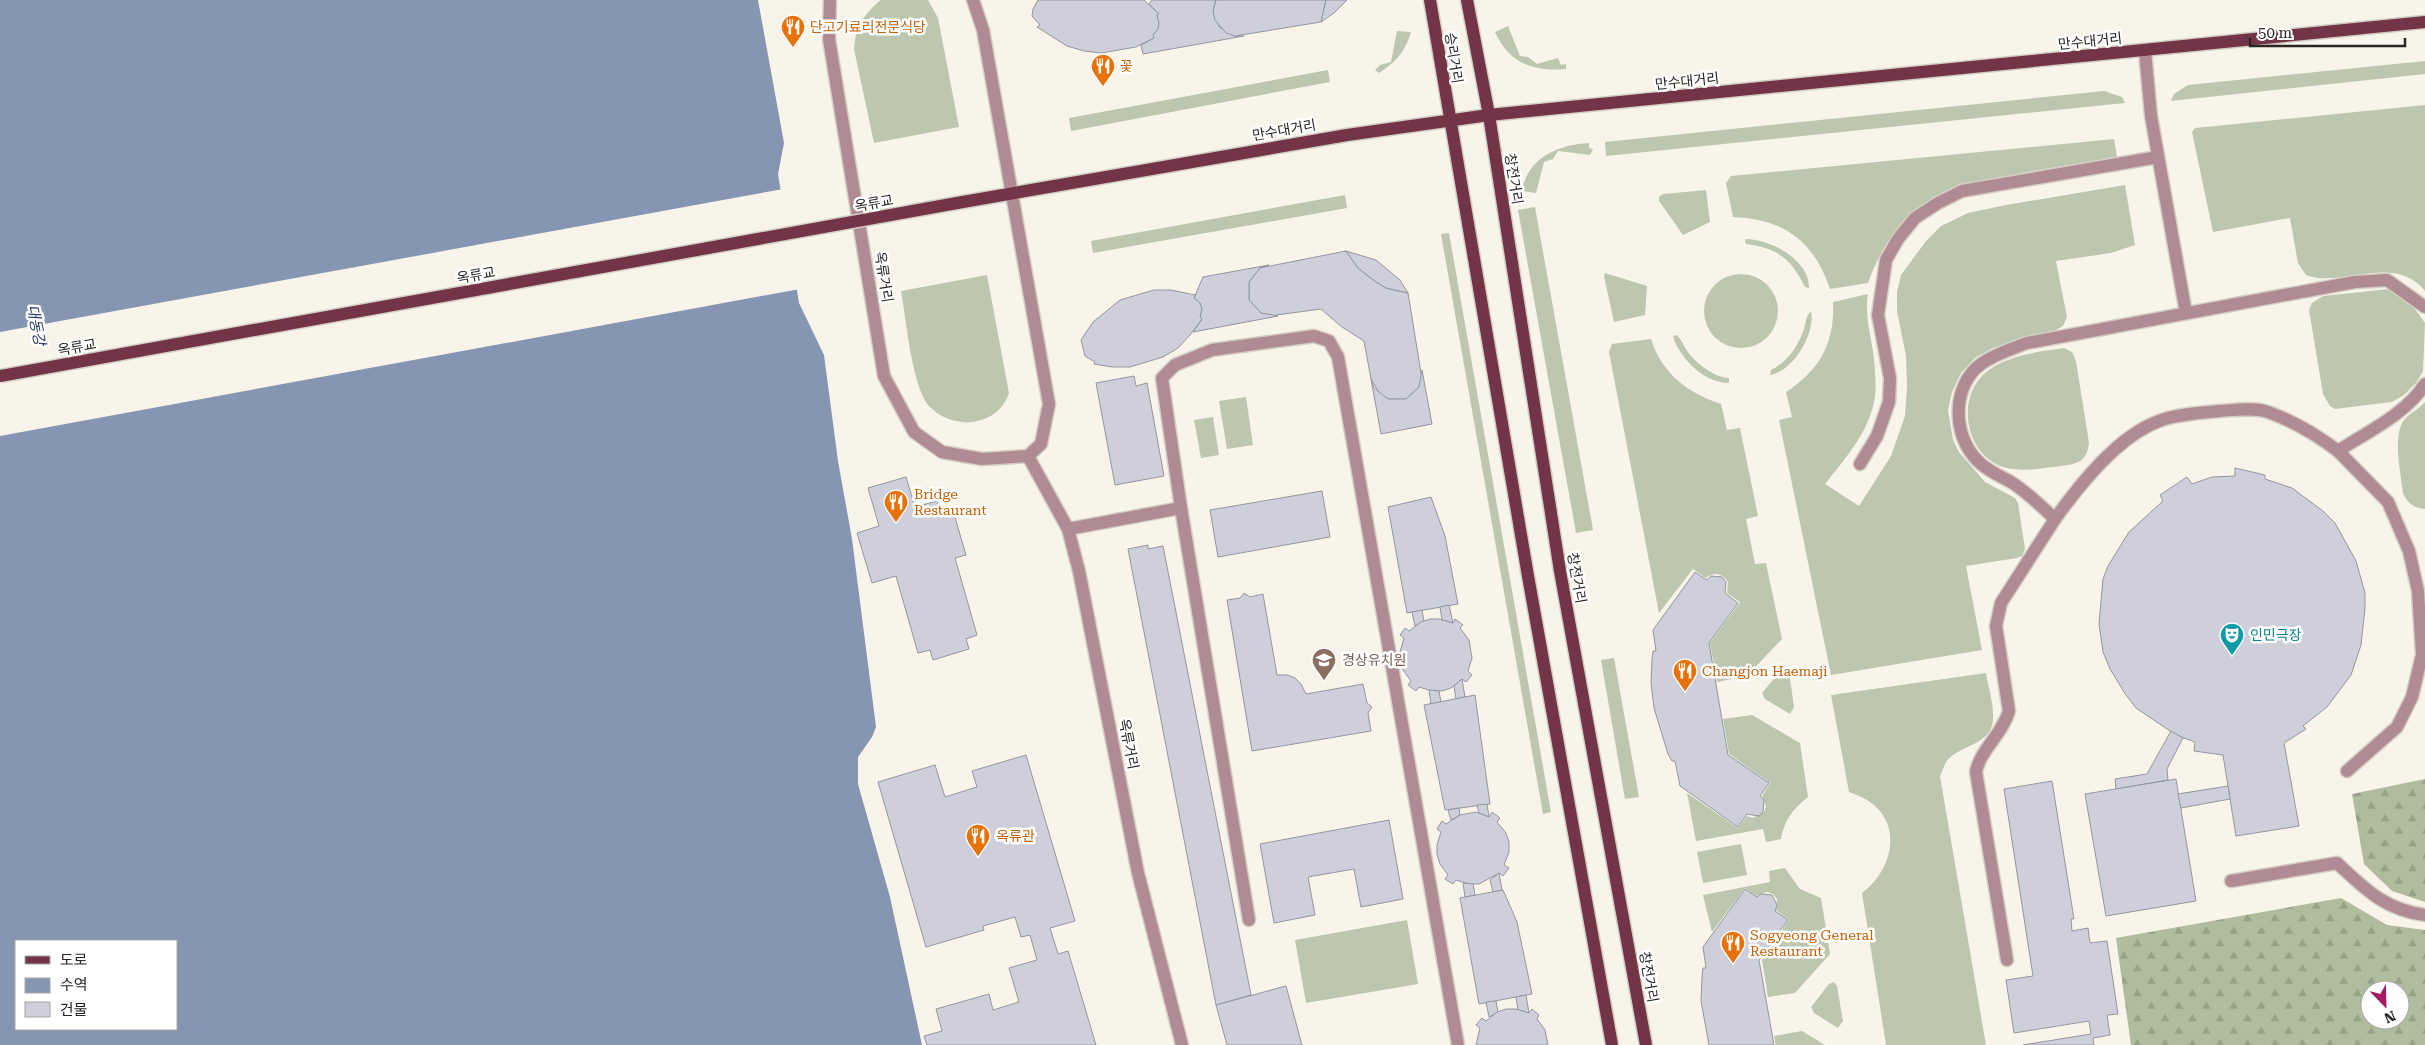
<svg xmlns="http://www.w3.org/2000/svg" width="2425" height="1045" viewBox="0 0 2425 1045" font-family="'Roboto Serif','Noto Sans KR',serif">
<style>
.grass{fill:#bdc7af}
.forest{fill:url(#forest-firs);fill-rule:evenodd}
.water{fill:#8696b2;fill-rule:evenodd}
.pier{fill:#f8f4e9}
.building{fill:#cecfda;stroke:#9496a0}
.lines{fill:none;stroke-linecap:round;stroke-linejoin:round}
.service-casing{stroke:#d3cfc5;stroke-width:15}
.minor-casing{stroke:#d3cfc5;stroke-width:15}
.tertiary-casing{stroke:#d3cfc5;stroke-width:15}
.primary-casing{stroke:#d3cfc5;stroke-width:15}
.service{stroke:#b18b94;stroke-width:12}
.minor{stroke:#b18b94;stroke-width:12}
.tertiary{stroke:#b18b94;stroke-width:12}
.primary{stroke:#733448;stroke-width:12}
.primary-bridge-casing{stroke:#d3cfc5;stroke-width:15;stroke-linecap:butt}
.primary-bridge{stroke:#733448;stroke-width:12}
.labels{text-anchor:middle;dominant-baseline:central;stroke-width:5;stroke-linejoin:round;paint-order:stroke}
.food-label{font-size:14px;fill:#c56008;stroke:#fff;text-anchor:start}
.street-label{font-size:14px;fill:#282622;stroke:#fff}
.culture-label{font-size:14px;fill:#0d838f;stroke:#fff;text-anchor:start}
.education-label{font-size:14px;fill:#785e54;stroke:#fff;text-anchor:start}
.water-label{font-size:15px;font-style:italic;fill:#2d426c;stroke:#fff}
</style>
<defs>
<pattern id="forest-firs" width="22" height="20" patternUnits="userSpaceOnUse" patternTransform="scale(1.25)"><rect width="22" height="20" fill="#afbc9d"/><path d="M5 1l3.5 6h-7zM16 11l3.5 6h-7z" fill="#97a187"/></pattern>
</defs>
<rect width="100%" height="100%" fill="#f8f4e9"/>
<!-- grass -->
<g class="grass">
<path d="M881,0H928L938,18L959,127L874,143L854,49C855,27 864,14 881,0Z"/>
<path d="M1508,26L1520,56L1528,57L1537,64L1558,58L1561,65L1566,64V69C1533,72 1509,63 1495,32Z"/>
<path d="M1397,31L1411,32C1405,52 1396,62 1379,73L1375,70L1380,65L1391,62Z"/>
<polygon points="2425,61 2425,74 2171,101 2174,94 2188,85"/>
<polygon points="1328,70 1330,82 1071,131 1069,118"/>
<polygon points="2104,91 2122,97 2125,103 1606,156 1605,142"/>
<path d="M2425,105V291C2394,252 2341,289 2306,275L2298,263L2290,218L2213,232L2192,132L2195,128Z"/>
<path d="M2114,139L2117,157C2057,168 1960,177 1913,214C1892,230 1877,258 1868,283L1830,289C1814,241 1784,219 1733,217L1726,183L1731,176Z"/>
<path d="M1589,143V148L1593,149L1590,155L1558,151L1553,159L1544,162L1536,193L1522,191C1528,157 1558,145 1589,143Z"/>
<path d="M2125,185L2135,245L2111,253L2056,261L2067,317L2063,326L2054,331L2025,337L1993,348L1975,358L1961,373L1952,392L1948,410L1953,440L1959,452L1985,482L2015,498L2018,503L2025,549L2022,556L2017,558L1966,566L1982,650L1831,675L1779,420L1792,417L1786,392C1820,370 1835,342 1833,302L1868,294C1864,316 1872,338 1874,359C1875,372 1877,390 1874,402C1868,433 1844,460 1825,484L1859,506L1891,456L1905,416L1907,386L1906,356L1897,311V292L1901,275L1926,241L1941,226L1968,213L2006,205Z"/>
<polygon points="1706,190 1710,222 1683,235 1659,201 1659,197 1663,194"/>
<polygon points="1345,195 1347,208 1093,253 1091,241"/>
<polygon points="1535,207 1593,530 1576,533 1518,210"/>
<polygon points="1449,233 1551,812 1543,814 1441,234"/>
<path d="M1746,239C1770,239 1810,260 1809,288L1805,287C1791,259 1778,248 1746,244L1745,241Z"/>
<polygon points="1605,273 1647,286 1645,315 1614,322 1604,276"/>
<circle cx="1741" cy="311" r="37"/>
<path d="M987,275L1009,393C1003,410 991,419 973,422C959,424 941,418 931,408C912,391 906,317 901,291Z"/>
<polygon points="2389,289 2413,306 2425,323 2423,371 2416,383 2404,395 2392,402 2335,409 2330,406 2323,394 2309,310 2312,303 2323,296"/>
<path d="M1811,311C1816,333 1793,372 1770,375L1771,370C1788,362 1798,346 1804,329C1806,322 1806,316 1811,311Z"/>
<path d="M1677,335C1681,339 1683,344 1686,349C1694,362 1713,377 1729,378V383C1705,383 1683,361 1674,340L1673,336Z"/>
<path d="M1651,339C1662,374 1688,393 1721,404L1727,430L1740,428L1758,516L1746,519L1755,564L1766,563L1782,639L1747,676L1717,682L1710,643L1740,602L1727,593L1728,582C1722,574 1715,571 1706,578L1693,569L1659,613L1609,352L1612,344Z"/>
<path d="M2064,348L2072,352L2076,361L2089,443C2087,462 2077,464 2061,466C2045,468 2023,472 2007,468C1967,459 1954,400 1985,373C2006,355 2037,352 2064,348Z"/>
<polygon points="1246,397 1253,445 1227,449 1219,401"/>
<path d="M2425,402V509C2414,508 2407,503 2403,493C2401,474 2392,436 2404,420C2410,413 2419,409 2425,402Z"/>
<polygon points="1213,417 1219,455 1201,458 1194,420"/>
<polygon points="1614,658 1639,797 1625,799 1601,660"/>
<polygon points="1783,668 1789,672 1794,707 1790,714 1765,699 1762,693"/>
<path d="M1986,673C1988,687 1994,704 1993,719C1992,746 1959,744 1946,762C1944,766 1942,772 1940,776L1986,1045H1886L1862,893C1893,870 1904,823 1867,800C1862,797 1855,794 1849,792L1831,695Z"/>
<path d="M1752,715L1800,743L1808,797C1793,809 1784,820 1781,839L1766,842L1763,829L1696,841L1687,793L1738,828L1747,816L1753,818L1764,812L1766,806L1762,796L1770,783L1729,754L1723,719Z"/>
<polygon points="1741,844 1747,875 1703,883 1697,852"/>
<polygon points="1785,868 1800,889 1821,898 1830,954 1795,993 1768,997 1762,960 1789,920 1776,910 1777,899 1773,894 1767,892 1756,896 1745,888 1712,932 1703,895 1770,882 1769,871"/>
<polygon points="1407,920 1418,984 1306,1003 1295,940"/>
<polygon points="1834,982 1837,986 1843,1021 1838,1028 1814,1013 1811,1007 1829,984"/>
<polygon points="1802,1031 1825,1045 1776,1045 1774,1036"/>
</g>
<!-- forest -->
<g class="forest">
<polygon points="2425,779 2425,902 2392,891 2364,864 2352,794"/>
<path d="M2341,898L2387,925L2425,930V1045H2131L2116,938ZM2370,990H2400V1020H2370Z"/>
</g>
<!-- water -->
<path class="water" d="M0,0H758L784,143L778,174L799,303L824,355L838,461L852,539L876,727L872,737L858,757V784L890,897L922,1045H0ZM16,941H176V1029H16Z"/>
<!-- pier -->
<polygon class="pier" points="783,189 800,289 0,436 0,332"/>
<!-- building -->
<g class="building">
<polygon points="1038,0 1144,0 1159,14 1157,15 1159,23 1158,29 1153,35 1154,38 1136,47 1101,53 1084,51 1067,46 1037,27 1040,25 1032,16 1033,9"/>
<polygon points="1152,0 1216,0 1213,11 1219,27 1235,36 1244,36 1143,54 1141,45 1154,38 1153,35 1158,29 1159,23 1157,15 1159,14 1149,4"/>
<polygon points="1216,0 1326,0 1321,22 1235,36 1226,33 1215,20 1213,11"/>
<polygon points="1326,0 1347,0 1334,13 1321,22"/>
<polygon points="1346,251 1358,268 1376,282 1386,288 1408,293 1422,379 1419,387 1406,399 1388,399 1380,394 1371,379 1364,341 1342,327 1321,309 1269,316 1261,313 1249,300 1249,282 1260,268"/>
<polygon points="1346,251 1376,260 1400,280 1408,293 1386,288 1376,282 1358,268"/>
<polygon points="1269,265 1260,268 1249,282 1249,300 1261,313 1278,316 1193,332 1202,319 1200,317 1202,309 1200,303 1194,298 1203,277"/>
<polygon points="1154,290 1171,290 1195,295 1194,298 1200,303 1202,309 1200,317 1202,319 1190,335 1178,348 1163,357 1130,367 1112,367 1094,364 1095,362 1085,356 1081,340 1093,322 1120,300"/>
<polygon points="1422,370 1432,424 1381,434 1371,379 1374,388 1388,399 1406,399 1419,387"/>
<polygon points="1134,376 1136,386 1147,383 1164,476 1115,485 1096,383"/>
<polygon points="2235,468 2265,475 2265,479 2292,488 2323,511 2335,523 2356,561 2365,593 2365,608 2361,645 2351,675 2327,707 2303,726 2306,729 2284,743 2299,826 2236,836 2223,755 2194,751 2195,742 2176,735 2136,708 2126,695 2110,669 2103,652 2099,624 2103,579 2108,566 2129,532 2163,501 2160,495 2187,477 2192,484 2212,477 2235,476"/>
<polygon points="906,477 915,507 937,501 943,517 954,514 966,555 955,558 977,635 966,639 969,649 933,660 930,650 918,653 896,576 872,583 857,533 879,526 868,488"/>
<polygon points="1322,491 1330,537 1218,557 1210,510"/>
<polygon points="1431,497 1445,536 1458,604 1407,613 1388,507"/>
<polygon points="1148,545 1148,549 1163,546 1251,995 1216,1005 1128,549"/>
<polygon points="1695,572 1707,580 1711,576 1722,577 1726,582 1725,593 1738,603 1709,643 1728,755 1769,783 1760,796 1764,800 1763,812 1759,816 1747,814 1738,827 1680,786 1675,761 1672,761 1668,754 1654,708 1651,683 1652,659 1653,651 1656,651 1653,630"/>
<polygon points="1244,593 1250,597 1263,594 1277,675 1288,675 1295,678 1301,684 1306,694 1363,684 1367,703 1372,707 1368,713 1371,731 1252,751 1227,600 1240,598"/>
<polygon points="1449,605 1453,623 1442,620 1440,607"/>
<polygon points="1422,610 1424,621 1415,626 1412,612"/>
<polygon points="1430,619 1439,619 1453,623 1455,619 1463,625 1460,628 1469,640 1472,658 1468,671 1472,675 1466,682 1462,679 1451,688 1442,691 1432,691 1419,687 1416,691 1408,685 1411,681 1403,670 1400,661 1400,652 1404,638 1400,635 1405,628 1409,631 1421,622"/>
<polygon points="1462,679 1465,697 1456,699 1454,686"/>
<polygon points="1429,690 1439,691 1441,702 1431,704"/>
<polygon points="1475,695 1490,804 1445,810 1424,705"/>
<polygon points="2171,731 2183,738 2167,769 2168,780 2116,789 2115,779 2147,774"/>
<polygon points="1026,755 1075,921 1050,928 1058,954 1068,951 1096,1045 927,1045 924,1036 942,1031 936,1009 989,994 993,1010 1019,1002 1009,968 1037,960 1030,935 1021,937 1015,917 983,926 984,930 926,947 878,782 935,765 945,797 977,787 972,771"/>
<polygon points="2176,779 2196,901 2106,916 2085,794"/>
<polygon points="2052,781 2074,919 2071,919 2072,931 2088,928 2090,943 2107,941 2118,1014 2107,1015 2110,1035 2093,1038 2094,1045 2023,1045 2091,1034 2089,1021 2014,1033 2006,980 2033,976 2004,789"/>
<polygon points="2228,786 2230,799 2181,808 2178,794"/>
<polygon points="1487,804 1489,817 1479,813 1477,805"/>
<polygon points="1459,808 1460,815 1451,820 1448,810"/>
<polygon points="1476,812 1489,817 1492,812 1500,818 1497,822 1506,833 1509,842 1509,852 1504,865 1509,868 1503,876 1499,873 1479,884 1469,884 1456,880 1453,884 1445,879 1448,875 1440,864 1437,854 1437,845 1441,832 1437,829 1442,821 1446,824 1460,815"/>
<polygon points="1389,820 1403,899 1361,907 1354,869 1308,877 1315,915 1274,923 1260,844"/>
<polygon points="1499,873 1502,890 1493,892 1490,880"/>
<polygon points="1463,883 1473,884 1475,895 1465,897"/>
<polygon points="1745,889 1757,897 1761,894 1772,895 1777,905 1775,911 1788,920 1759,960 1774,1045 1709,1045 1701,1001 1702,977 1703,968 1706,968 1703,947"/>
<polygon points="1503,890 1517,922 1532,994 1479,1004 1460,898"/>
<polygon points="1286,986 1302,1045 1227,1045 1216,1005"/>
<polygon points="1526,995 1529,1013 1518,1010 1516,997"/>
<polygon points="1496,1001 1498,1012 1489,1017 1486,1002"/>
<polygon points="1506,1009 1516,1009 1529,1013 1532,1009 1539,1015 1537,1019 1545,1030 1548,1045 1476,1045 1480,1028 1476,1025 1482,1018 1486,1021 1497,1012"/>
</g>
<g class="lines">
<defs>
<g id="service">
<polyline points="2145,51 2151,116 2186,313"/>
<path d="M2425,307L2387,280L2355,282L2027,343C2011,349 1995,354 1981,364C1951,386 1952,437 1979,462C1988,471 2000,476 2011,482C2027,492 2041,506 2055,519C2080,484 2118,436 2159,421C2177,414 2200,413 2219,411C2234,410 2255,407 2268,412C2293,421 2317,435 2338,451C2367,432 2406,414 2425,384"/>
<polyline points="2338,451 2388,502 2409,551 2418,591 2422,655 2412,697 2397,727 2347,771"/>
<polyline points="1860,464 1877,436 1889,402 1890,378 1878,315 1886,260 1898,239 1915,218 1938,203 1962,191 2158,157"/>
<path d="M2231,881L2337,863C2365,889 2385,910 2425,915"/>
<path d="M2007,960L1976,772C1980,750 2002,735 2009,711L1996,626L2001,603L2055,519"/>
</g>
<g id="minor">
<polyline points="1181,508 1249,920"/>
<polyline points="1068,529 1181,508 1162,378 1175,365 1212,350 1314,336 1329,341 1338,357 1458,1045"/>
</g>
<g id="tertiary">
<polyline points="830,0 829,39 884,376 914,432 942,452 982,459 1028,456 1041,444 1049,404 983,30 973,0"/>
<polyline points="1028,456 1068,529 1079,571 1138,873 1182,1045"/>
</g>
<g id="primary">
<polyline points="1430,0 1528,576 1612,1045"/>
<polyline points="1467,0 1489,115 1560,571 1646,1045"/>
<polyline points="957,203 1347,135 1489,115 2425,22"/>
</g>
</defs>
<!-- service casing -->
<use href="#service" class="service-casing"/>
<!-- minor casing -->
<use href="#minor" class="minor-casing"/>
<!-- tertiary casing -->
<use href="#tertiary" class="tertiary-casing"/>
<!-- primary casing -->
<use href="#primary" class="primary-casing"/>
<!-- service -->
<use href="#service" class="service"/>
<!-- minor -->
<use href="#minor" class="minor"/>
<!-- tertiary -->
<use href="#tertiary" class="tertiary"/>
<!-- primary -->
<use href="#primary" class="primary"/>
<defs>
<polyline id="primary-bridge" points="0,376 957,203"/>
</defs>
<!-- primary-bridge casing -->
<use href="#primary-bridge" class="primary-bridge-casing"/>
<!-- primary-bridge -->
<use href="#primary-bridge" class="primary-bridge"/>
</g>
<!-- icons -->
<defs>
<symbol id="restaurant-pin" viewBox="-11 -11 22 30"><path d="M0 17L-7.5 6A9.5 9.5 0 1 1 7.5 6Z" fill="#e8710a" stroke="#fff"/><path d="M-5-6h1v4h1v-4h1v4h1v-4h1v5L-1.5 .5V6h-2V.5L-5-1ZM5-6V6H3V1.5H1.5Q1.5-4 5-6Z" fill="#fff"/></symbol>
<symbol id="theatre-pin" viewBox="-11 -11 22 30"><path d="M0 17L-7.5 6A9.5 9.5 0 1 1 7.5 6Z" fill="#0f9aa8" stroke="#fff"/><path d="M-5-5.5Q0-4 5-5.5V0Q5 5 0 6Q-5 5-5 0ZM-3.3-2.5H-1v1.5H-3.3ZM1-2.5H3.3v1.5H1ZM-2.8 1Q0 5.5 2.8 1Z" fill="#fff"/></symbol>
<symbol id="school-pin" viewBox="-11 -11 22 30"><path d="M0 17L-7.5 6A9.5 9.5 0 1 1 7.5 6Z" fill="#8d6e63" stroke="#fff"/><path d="M0-5L7-2L0 1L-7-2ZM-4 1L0 2.5L4 1V4Q0 6-4 4Z" fill="#fff"/></symbol>
</defs>
<g fill-rule="evenodd">
<use href="#restaurant-pin" x="779" y="13" width="28" height="38"/>
<use href="#restaurant-pin" x="1089" y="52" width="28" height="38"/>
<use href="#restaurant-pin" x="882" y="488" width="28" height="38"/>
<use href="#theatre-pin" x="2218" y="621" width="28" height="38"/>
<use href="#school-pin" x="1310" y="646" width="28" height="38"/>
<use href="#restaurant-pin" x="1671" y="657" width="28" height="38"/>
<use href="#restaurant-pin" x="964" y="822" width="28" height="38"/>
<use href="#restaurant-pin" x="1719" y="929" width="28" height="38"/>
</g>
<g class="labels">
<!-- food labels -->
<g class="food-label">
<text x="810" y="27">단고기료리전문식당</text>
<text x="1120" y="66">꽃</text>
<text x="914" y="494">Bridge<tspan x="914" dy="16">Restaurant</tspan></text>
<text x="1702" y="671">Changjon Haemaji</text>
<text x="996" y="836">옥류관</text>
<text x="1750" y="935">Sogyeong General<tspan x="1750" dy="16">Restaurant</tspan></text>
</g>
<!-- street labels -->
<g class="street-label">
<text transform="translate(2090 41) rotate(-6)">만수대거리</text>
<text transform="translate(1454 58) rotate(81)">승리거리</text>
<text transform="translate(1687 81) rotate(-6)">만수대거리</text>
<text transform="translate(1284 130) rotate(-10)">만수대거리</text>
<text transform="translate(1514 179) rotate(81)">창전거리</text>
<text transform="translate(874 203) rotate(-10)">옥류교</text>
<text transform="translate(476 275) rotate(-10)">옥류교</text>
<text transform="translate(884 277) rotate(81)">옥류거리</text>
<text transform="translate(77 347) rotate(-10)">옥류교</text>
<text transform="translate(1577 578) rotate(80)">창전거리</text>
<text transform="translate(1129 744) rotate(79)">옥류거리</text>
<text transform="translate(1649 977) rotate(80)">창전거리</text>
</g>
<!-- culture labels -->
<g class="culture-label">
<text x="2250" y="635">인민극장</text>
</g>
<!-- education labels -->
<g class="education-label">
<text x="1342" y="660">경상유치원</text>
</g>
<!-- water labels -->
<g class="water-label">
<text transform="translate(36 325) rotate(79)">대동강</text>
</g>
</g>
<!-- legend -->
<rect x="15" y="940" width="162" height="90" fill="#ffffff" stroke="#a9a8a7"/>
<rect x="25" y="956" width="25" height="8" fill="#733448" stroke="#a9a8a7"/>
<text x="60" y="965" font-size="15" fill="#282622">도로</text>
<rect x="25" y="978" width="25" height="15" fill="#8696b2" stroke="#a9a8a7"/>
<text x="60" y="990" font-size="15" fill="#282622">수역</text>
<rect x="25" y="1002" width="25" height="15" fill="#cecfda" stroke="#a9a8a7"/>
<text x="60" y="1015" font-size="15" fill="#282622">건물</text>
<!-- north arrow -->
<g transform="translate(2385 1005) rotate(157)"><circle r="24" fill="#ffffff" stroke="#a9a8a7"/>
<path d="M0-4L9 19L0 12L-9 19Z" fill="#a4195f"/>
<text y="-8" font-size="14" font-weight="bold" text-anchor="middle" fill="#282622">N</text>
</g>
<!-- scale -->
<path d="M2250 38v8h155v-8" fill="none" stroke="#282622" stroke-width="2.5"/>
<text x="2258" y="38" font-size="15" fill="#282622" stroke="#ffffff" stroke-width="4" paint-order="stroke">50 m</text>
</svg>
